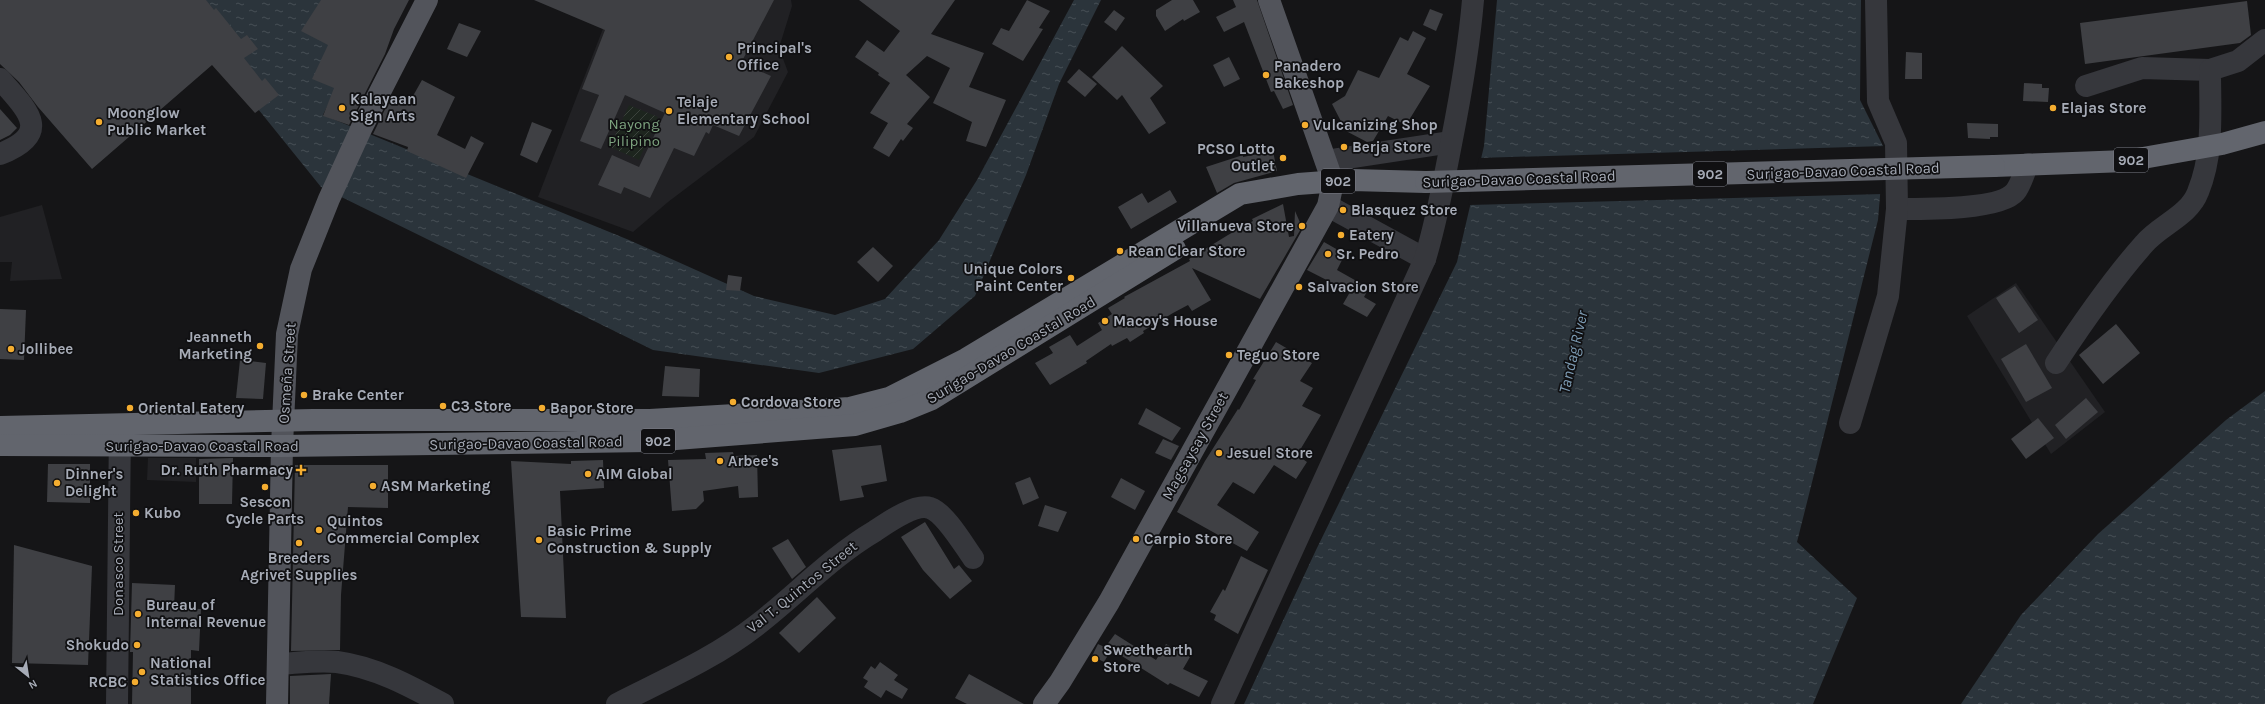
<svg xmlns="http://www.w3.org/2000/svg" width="2265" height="704" viewBox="0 0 2265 704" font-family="Karla,sans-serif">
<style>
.built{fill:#212124}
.garden{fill:url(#garden-furrows)}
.water{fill:url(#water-ripples)}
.pier{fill:#151517}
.building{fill:#3f4044}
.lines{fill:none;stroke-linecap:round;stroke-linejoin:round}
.minor{stroke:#36373c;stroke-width:22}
.major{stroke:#52545b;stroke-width:22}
.highway{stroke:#62656d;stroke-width:22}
.highway-bridge{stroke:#62656d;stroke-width:22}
.poi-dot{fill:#f4ad30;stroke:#101012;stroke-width:1.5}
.labels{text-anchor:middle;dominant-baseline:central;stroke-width:3.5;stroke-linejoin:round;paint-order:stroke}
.shield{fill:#101012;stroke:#7a7d86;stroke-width:1}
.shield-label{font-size:14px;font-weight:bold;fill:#a7acb7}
.poi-label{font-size:15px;font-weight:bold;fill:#a7acb7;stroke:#101012;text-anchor:start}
.park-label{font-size:15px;fill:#7da37f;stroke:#101012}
.street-label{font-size:15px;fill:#a7acb7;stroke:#101012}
.water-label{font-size:16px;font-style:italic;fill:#7d9bb3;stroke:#101012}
</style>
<defs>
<pattern id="garden-furrows" width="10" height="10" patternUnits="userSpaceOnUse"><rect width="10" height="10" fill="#1d251e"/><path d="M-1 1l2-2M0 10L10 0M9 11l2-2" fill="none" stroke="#3b423c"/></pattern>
<pattern id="water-ripples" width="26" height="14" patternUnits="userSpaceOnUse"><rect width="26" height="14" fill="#2b343b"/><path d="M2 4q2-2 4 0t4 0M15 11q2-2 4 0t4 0" fill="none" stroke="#474f55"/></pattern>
</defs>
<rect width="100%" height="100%" fill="#151517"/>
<!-- built -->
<g class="built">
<polygon points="614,0 791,0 792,6 779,48 788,72 754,137 668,202 633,232 538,197"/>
<polygon points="42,205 62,279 10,281 12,262 0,262 0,217"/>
<polygon points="2016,283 2105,412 2051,454 1967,316"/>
<polygon points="148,458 196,458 196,482 147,480"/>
</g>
<!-- garden -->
<polygon class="garden" points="629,105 658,117 639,160 610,147"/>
<!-- water -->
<g class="water">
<polygon points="170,0 378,0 323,115 629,240 754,296 835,315 885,299 939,240 977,180 1074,0 1101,0 1059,84 1026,175 975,296 913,349 819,373 653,350 321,187"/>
<polygon points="1497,0 1861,0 1860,100 1884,148 1878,220 1797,542 1857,598 1813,704 1244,704 1316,550 1457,262 1484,146"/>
<polygon points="2265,391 2265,704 1961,704 2021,615 2098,534 2226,420"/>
</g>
<!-- pier -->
<polygon class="pier" points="1886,146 1882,194 1468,205 1479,158"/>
<!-- building -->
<g class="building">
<polygon points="0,0 206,0 214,10 216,8 241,39 247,35 258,49 244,58 262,81 265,78 279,95 255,113 212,65 92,169 38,107 19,82 0,64"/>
<polygon points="321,0 409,0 394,29 385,54 349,125 323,116 334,88 312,79 328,45 301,31"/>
<polygon points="534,0 774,0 741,63 771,76 739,136 713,125 709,134 706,132 694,156 674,148 650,198 624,187 621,194 598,185 612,155 639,167 665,113 625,95 601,149 580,141 599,95 582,89 605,30"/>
<polygon points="859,0 955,0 931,34 984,53 969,87 1006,100 986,147 966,141 972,122 933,103 950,68 927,56 906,75 930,97 907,124 913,128 903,141 901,139 889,157 873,148 888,123 870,113 890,83 878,75 879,73 855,57 867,40 884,52 900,31"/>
<polygon points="1027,0 1050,11 1039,28 1043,29 1023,61 992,44 1001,28 1009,31"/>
<polygon points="1172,0 1193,0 1200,12 1184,21 1183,19 1165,31 1156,16 1156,10"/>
<polygon points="1233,0 1257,0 1293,105 1283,109 1274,91 1271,92 1244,22 1224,32 1216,17 1236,7"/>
<polygon points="2247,1 2251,35 2240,43 2085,64 2080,23"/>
<polygon points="1430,9 1443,14 1436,31 1423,25"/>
<polygon points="1114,10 1125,18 1116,31 1104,22"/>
<polygon points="459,23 481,31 467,57 447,49"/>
<polygon points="1413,31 1426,38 1407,74 1430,86 1406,125 1388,116 1373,141 1367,142 1346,131 1332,104 1345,96 1358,70 1379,78 1400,37 1408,41"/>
<polygon points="1122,46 1163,86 1150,98 1166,123 1149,134 1122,95 1117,100 1092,77"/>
<polygon points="1906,52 1922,53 1922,79 1905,79"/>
<polygon points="1229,57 1240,79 1224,87 1213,65"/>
<polygon points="1079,69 1097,84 1085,97 1067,82"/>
<polygon points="422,80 455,97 437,135 465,149 471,136 484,143 466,178 407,151 408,147 373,134 392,95 409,103"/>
<polygon points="2024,83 2042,84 2042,88 2049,88 2048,102 2023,101"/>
<polygon points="0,109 17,128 10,135 0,140"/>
<polygon points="532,122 552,130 537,163 520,155"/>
<polygon points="1967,123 1998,124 1998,137 1990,137 1990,139 1968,138"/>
<polygon points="1273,151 1277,171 1234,183 1217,193 1206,167 1243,155 1243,157"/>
<polygon points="1170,190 1177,202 1131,229 1118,207 1142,193 1148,203"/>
<polygon points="1283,204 1289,237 1294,236 1295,211 1302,227 1260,299 1192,268 1211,300 1192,311 1188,305 1173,313 1143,331 1144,333 1130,342 1127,338 1112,346 1111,344 1086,361 1087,363 1050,385 1035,363 1053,353 1049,347 1070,335 1077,346 1102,330 1098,323 1112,314 1108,308 1125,298 1124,297 1190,261 1189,259 1228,235 1253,221 1252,219"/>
<polygon points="1324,242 1345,254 1337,270 1369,288 1364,297 1376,304 1367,317 1343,304 1350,292 1307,270"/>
<polygon points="873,247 893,266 878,282 857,262"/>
<polygon points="728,275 742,277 740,291 726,290"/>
<polygon points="2015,286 2038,320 2019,333 1996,298"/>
<polygon points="0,309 26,310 24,360 0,359"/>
<polygon points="2116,324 2140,353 2103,384 2079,355"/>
<polygon points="1276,342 1312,363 1300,381 1313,388 1302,406 1321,415 1297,455 1307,462 1296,479 1274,465 1254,494 1233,482 1217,505 1259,532 1247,551 1177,512 1205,461 1238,409 1239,410 1256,380 1253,379"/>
<polygon points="2026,344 2052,388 2026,402 2001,359"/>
<polygon points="240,360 266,363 263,399 236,398"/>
<polygon points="665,366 700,369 699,397 662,396"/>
<polygon points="2086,398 2098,412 2066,439 2055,425"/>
<polygon points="1146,408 1181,428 1172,441 1138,424"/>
<polygon points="2038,418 2054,438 2026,459 2011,439"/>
<polygon points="1163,439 1179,446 1171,460 1155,453"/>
<polygon points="881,445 887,481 861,486 864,497 840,501 832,450"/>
<polygon points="733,452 734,456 757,455 758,497 739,498 738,486 703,491 704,501 696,509 672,511 668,460 706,459 705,453"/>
<polygon points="233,458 232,504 199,504 199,459"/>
<polygon points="603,460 604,488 560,491 566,618 521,617 511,461 571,464 571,461"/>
<polygon points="48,464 90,464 90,503 47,502"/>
<polygon points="295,465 388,465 388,508 348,507 341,595 340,650 291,651"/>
<polygon points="1030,477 1039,498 1023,505 1015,483"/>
<polygon points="1121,478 1145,491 1135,510 1111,497"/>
<polygon points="1045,505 1067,512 1058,532 1038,526"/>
<polygon points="925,522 954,569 959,565 972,581 950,599 923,570 901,537"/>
<polygon points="788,539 806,567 792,579 772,548"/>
<polygon points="14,545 92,566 88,665 12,663"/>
<polygon points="1241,556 1268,570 1238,634 1214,620 1216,615 1210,612 1223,589 1225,591"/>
<polygon points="132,583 175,585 174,608 201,609 199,651 191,650 191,704 132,704 133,652 130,652"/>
<polygon points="817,597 836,618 799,653 779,633"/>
<polygon points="1115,634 1156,660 1166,644 1190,657 1183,669 1208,681 1199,697 1170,683 1168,685 1106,646"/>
<polygon points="1098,644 1111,650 1104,662 1092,656"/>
<polygon points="880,662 898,675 894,680 908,689 902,699 886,690 881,698 864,687 868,681 863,678 871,666 875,669"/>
<polygon points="331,674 329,704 290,704 290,676"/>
<polygon points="969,674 1024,704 967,704 955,698"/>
</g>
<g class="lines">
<!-- minor -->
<g class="minor">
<path d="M0,79C27,110 54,133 0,154"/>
<polyline points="2086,86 2142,68 2210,70"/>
<polyline points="1326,161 1451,142"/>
<polyline points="1328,206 1425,259"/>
<path d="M1897,209C1922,209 2000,210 2015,192C2021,185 2024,172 2028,164"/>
<path d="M2056,363C2083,322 2111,281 2144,244C2160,225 2189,216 2198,192C2214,153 2210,111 2210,70L2238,61L2265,40"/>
<polyline points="1850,423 1888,296 1897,209 1896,143 1878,101 1876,0"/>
<path d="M278,664C297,663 318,660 337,662C375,667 410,686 443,704"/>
<polyline points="117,704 120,427"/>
<path d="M617,704C664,680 715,658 757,625C797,594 831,557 875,531C887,523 915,503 930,508C945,513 963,544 973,558"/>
<path d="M1222,704L1425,259C1437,220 1444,180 1452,139C1461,93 1469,47 1473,0"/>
</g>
<!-- major -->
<g class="major">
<polyline points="277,704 282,446 287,334 301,269 329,199 362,127 427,0"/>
<polyline points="1044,704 1060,682 1109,602 1328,206 1333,182 1269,0"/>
</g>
<!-- highway -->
<g class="highway">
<polyline points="1994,166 2126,161 2222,144 2265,132"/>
<polyline points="0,427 313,420 650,420 850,408 889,398 966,359 1240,194 1298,184 1352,180 1426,182"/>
<polyline points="0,445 282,446 650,441 855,425 900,412 932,399 1175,249"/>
</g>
<!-- highway-bridge -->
<polyline class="highway-bridge" points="1426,182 1994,166"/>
</g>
<!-- markers -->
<g class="poi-dot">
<circle cx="729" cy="57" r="4"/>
<circle cx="1266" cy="75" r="4"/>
<circle cx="342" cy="108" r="4"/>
<circle cx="2053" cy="108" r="4"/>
<circle cx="669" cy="111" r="4"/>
<circle cx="99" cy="122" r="4"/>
<circle cx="1305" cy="125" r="4"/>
<circle cx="1344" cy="147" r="4"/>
<circle cx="1283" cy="158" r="4"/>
<circle cx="1343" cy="210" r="4"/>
<circle cx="1302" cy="226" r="4"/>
<circle cx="1341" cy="235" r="4"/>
<circle cx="1120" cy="251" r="4"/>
<circle cx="1328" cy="254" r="4"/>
<circle cx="1071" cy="278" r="4"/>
<circle cx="1299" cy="287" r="4"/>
<circle cx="1105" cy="321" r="4"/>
<circle cx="260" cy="346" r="4"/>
<circle cx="11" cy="349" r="4"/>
<circle cx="1229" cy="355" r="4"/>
<circle cx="304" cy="395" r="4"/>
<circle cx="733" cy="402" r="4"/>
<circle cx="443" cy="406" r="4"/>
<circle cx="130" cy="408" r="4"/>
<circle cx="542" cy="408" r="4"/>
<circle cx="1219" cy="453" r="4"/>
<circle cx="720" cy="461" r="4"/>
<path d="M299 464h4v4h4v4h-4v4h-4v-4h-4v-4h4z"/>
<circle cx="588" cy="474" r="4"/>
<circle cx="57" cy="483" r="4"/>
<circle cx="373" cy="486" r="4"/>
<circle cx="265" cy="487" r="4"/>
<circle cx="136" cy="513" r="4"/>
<circle cx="319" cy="530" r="4"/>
<circle cx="1136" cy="539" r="4"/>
<circle cx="539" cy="540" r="4"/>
<circle cx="299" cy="543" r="4"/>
<circle cx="138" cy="614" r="4"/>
<circle cx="137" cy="645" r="4"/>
<circle cx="1095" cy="659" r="4"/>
<circle cx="142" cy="672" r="4"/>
<circle cx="135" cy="682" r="4"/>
</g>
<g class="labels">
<!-- shield labels -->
<g class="shield">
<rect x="2114" y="148" width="34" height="24" rx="3"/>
<rect x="1693" y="162" width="34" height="24" rx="3"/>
<rect x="1321" y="169" width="34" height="24" rx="3"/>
<rect x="641" y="429" width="34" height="24" rx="3"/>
</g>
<g class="shield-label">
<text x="2131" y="160">902</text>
<text x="1710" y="174">902</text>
<text x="1338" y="181">902</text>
<text x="658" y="441">902</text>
</g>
<!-- poi labels -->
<g class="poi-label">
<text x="737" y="48">Principal's<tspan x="737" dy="17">Office</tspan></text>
<text x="1274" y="66">Panadero<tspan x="1274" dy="17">Bakeshop</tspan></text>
<text x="350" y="99">Kalayaan<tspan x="350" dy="17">Sign Arts</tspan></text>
<text x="677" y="102">Telaje<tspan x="677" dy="17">Elementary School</tspan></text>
<text x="2061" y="108">Elajas Store</text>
<text x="107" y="113">Moonglow<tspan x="107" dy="17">Public Market</tspan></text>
<text x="1313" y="125">Vulcanizing Shop</text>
<text x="1352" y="147">Berja Store</text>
<text x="1275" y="149" text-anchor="end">PCSO Lotto<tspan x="1275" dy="17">Outlet</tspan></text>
<text x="1351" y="210">Blasquez Store</text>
<text x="1294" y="226" text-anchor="end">Villanueva Store</text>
<text x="1349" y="235">Eatery</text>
<text x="1128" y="251">Rean Clear Store</text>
<text x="1336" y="254">Sr. Pedro</text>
<text x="1063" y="269" text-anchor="end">Unique Colors<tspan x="1063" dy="17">Paint Center</tspan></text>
<text x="1307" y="287">Salvacion Store</text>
<text x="1113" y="321">Macoy's House</text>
<text x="252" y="337" text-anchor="end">Jeanneth<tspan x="252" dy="17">Marketing</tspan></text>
<text x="19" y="349">Jollibee</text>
<text x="1237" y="355">Teguo Store</text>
<text x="312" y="395">Brake Center</text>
<text x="741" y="402">Cordova Store</text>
<text x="451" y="406">C3 Store</text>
<text x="138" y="408">Oriental Eatery</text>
<text x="550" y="408">Bapor Store</text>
<text x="1227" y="453">Jesuel Store</text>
<text x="728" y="461">Arbee's</text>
<text x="293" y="470" text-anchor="end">Dr. Ruth Pharmacy</text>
<text x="65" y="474">Dinner's<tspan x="65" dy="17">Delight</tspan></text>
<text x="596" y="474">AIM Global</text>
<text x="381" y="486">ASM Marketing</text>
<text x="265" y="502" text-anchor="middle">Sescon<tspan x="265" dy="17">Cycle Parts</tspan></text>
<text x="144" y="513">Kubo</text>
<text x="327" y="521">Quintos<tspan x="327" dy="17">Commercial Complex</tspan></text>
<text x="547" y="531">Basic Prime<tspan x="547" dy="17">Construction &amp; Supply</tspan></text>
<text x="1144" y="539">Carpio Store</text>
<text x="299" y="558" text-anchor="middle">Breeders<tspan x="299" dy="17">Agrivet Supplies</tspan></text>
<text x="146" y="605">Bureau of<tspan x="146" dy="17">Internal Revenue</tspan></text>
<text x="129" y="645" text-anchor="end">Shokudo</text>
<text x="1103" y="650">Sweethearth<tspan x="1103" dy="17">Store</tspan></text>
<text x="150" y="663">National<tspan x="150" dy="17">Statistics Office</tspan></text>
<text x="127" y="682" text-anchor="end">RCBC</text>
</g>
<!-- park labels -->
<g class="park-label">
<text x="634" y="124">Nayong<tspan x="634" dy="17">Pilipino</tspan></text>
</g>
<!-- street labels -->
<g class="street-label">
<text transform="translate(1843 171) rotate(-2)">Surigao-Davao Coastal Road</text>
<text transform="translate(1519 179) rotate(-2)">Surigao-Davao Coastal Road</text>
<text transform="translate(1011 350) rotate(-31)">Surigao-Davao Coastal Road</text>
<text transform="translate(287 373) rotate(-86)">Osmeña Street</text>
<text transform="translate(526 443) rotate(-1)">Surigao-Davao Coastal Road</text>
<text x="202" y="446">Surigao-Davao Coastal Road</text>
<text transform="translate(1195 446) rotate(-61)">Magsaysay Street</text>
<text transform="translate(118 564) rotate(-90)">Donasco Street</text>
<text transform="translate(802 587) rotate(-39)">Val T. Quintos Street</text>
</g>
<!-- water labels -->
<g class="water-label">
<text transform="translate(1573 352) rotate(-77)">Tandag River</text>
</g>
</g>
<!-- north arrow -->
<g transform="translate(28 676) rotate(150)" stroke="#101012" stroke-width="3" paint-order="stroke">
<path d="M0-3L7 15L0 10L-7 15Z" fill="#a7acb7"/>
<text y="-6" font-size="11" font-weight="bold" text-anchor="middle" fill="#a7acb7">N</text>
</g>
</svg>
